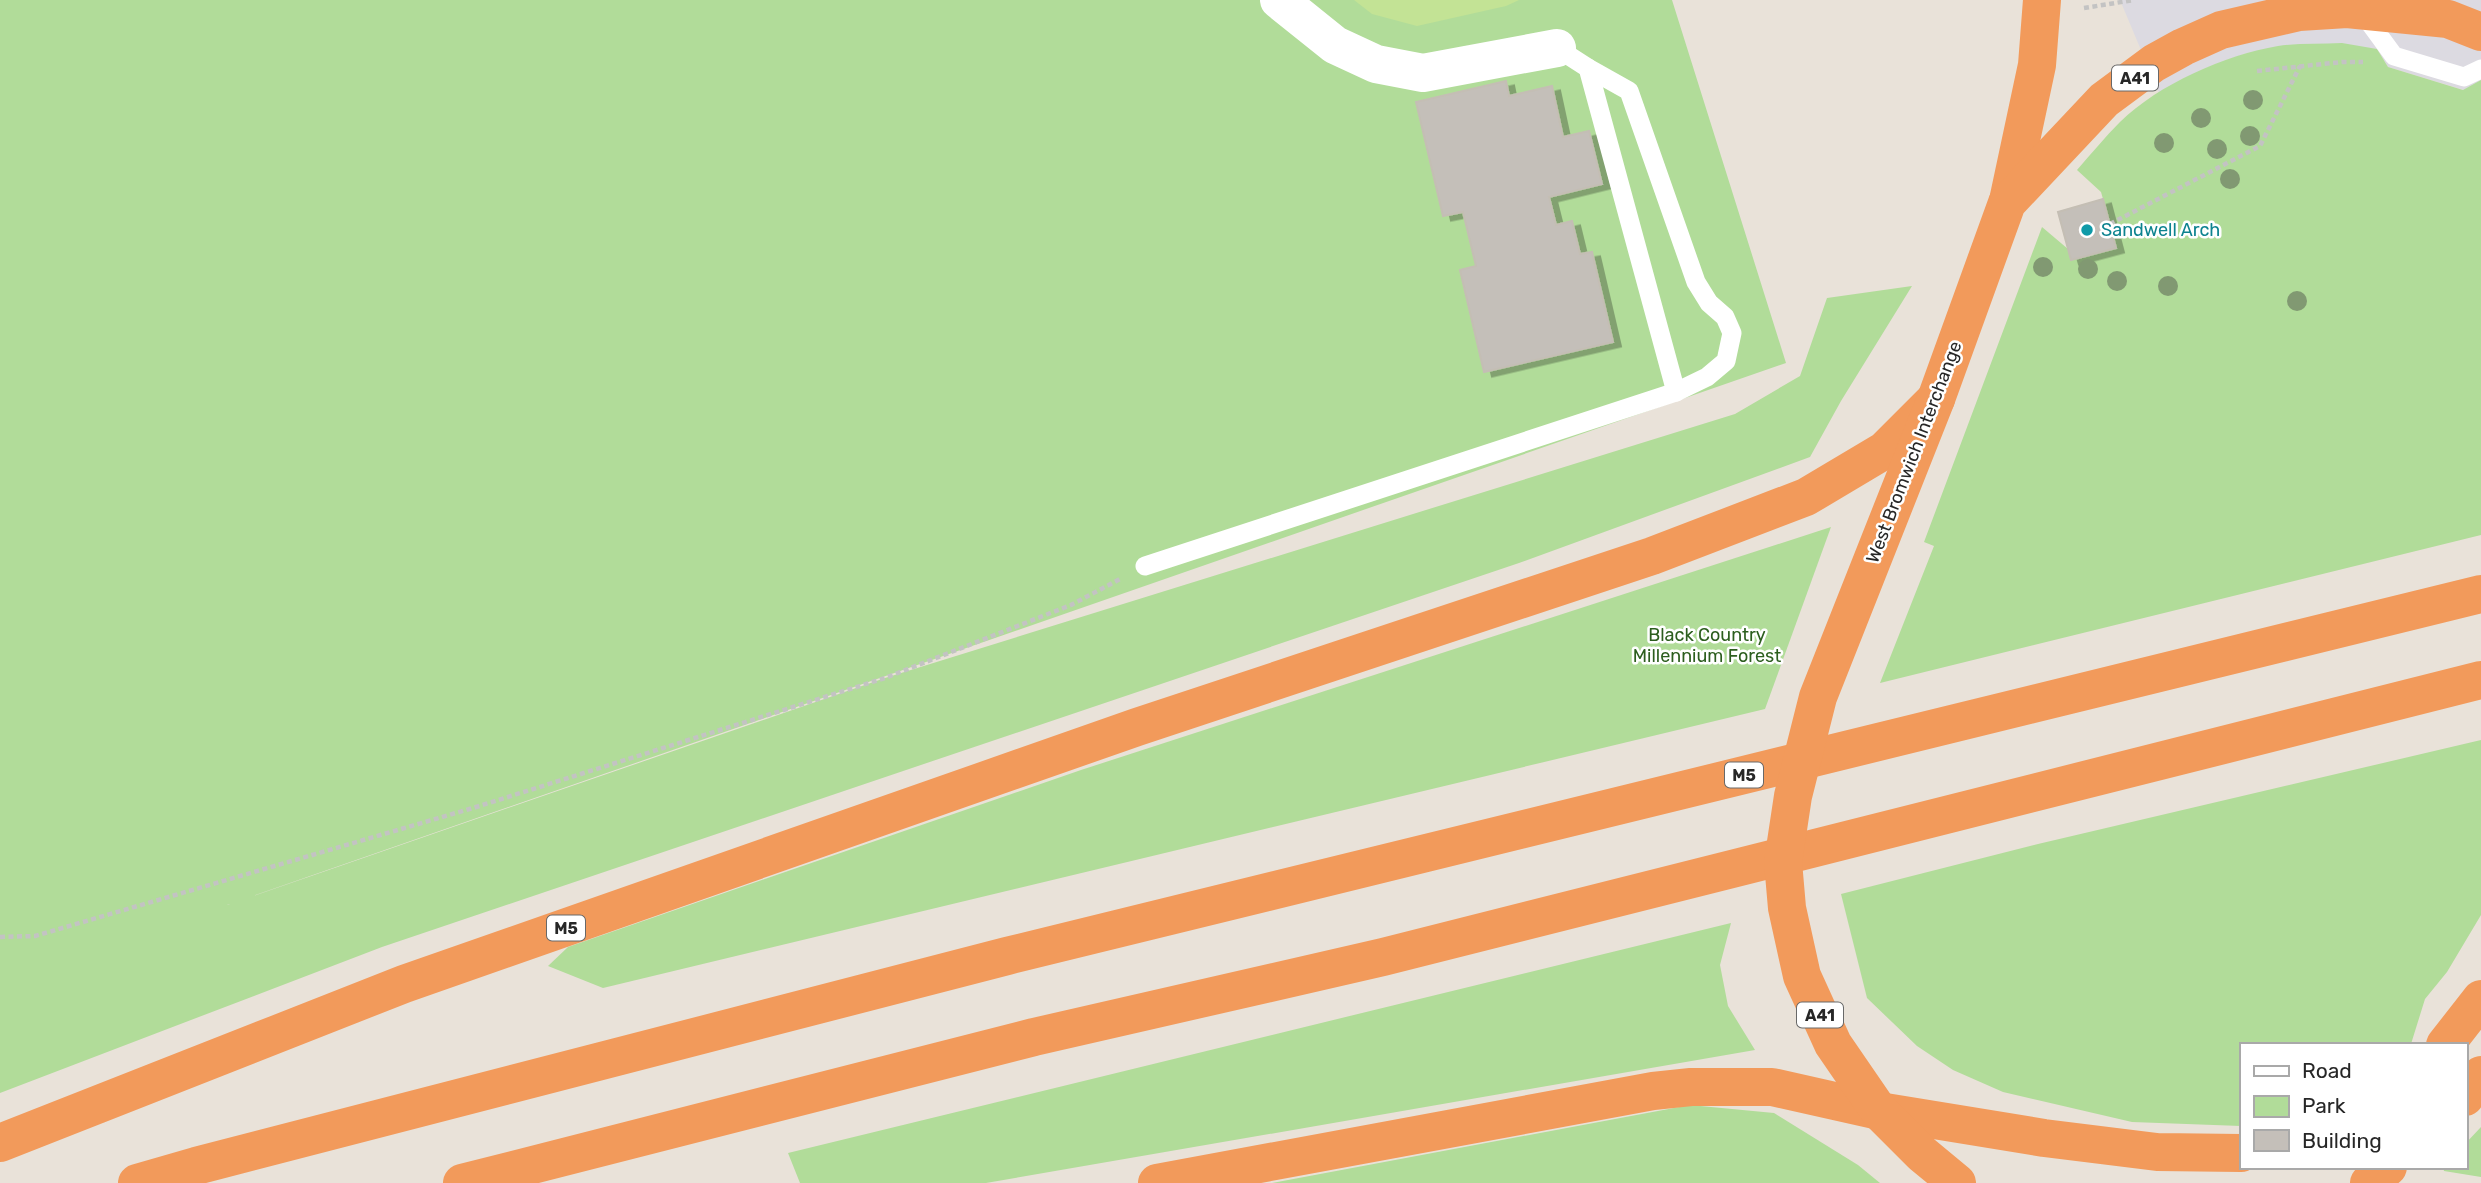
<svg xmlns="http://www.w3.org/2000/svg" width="2481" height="1183" viewBox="0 0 2481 1183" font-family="Rubik,sans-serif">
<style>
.industrial{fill:#dcdae1}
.green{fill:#b1dc99}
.pitch{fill:#c3e395}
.building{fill:#c4bfb9;stroke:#c4beb4;stroke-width:2;filter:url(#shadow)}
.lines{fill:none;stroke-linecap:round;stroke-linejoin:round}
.path{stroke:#c3c3c3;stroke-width:4.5;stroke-dasharray:5 3.5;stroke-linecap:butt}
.lane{stroke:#fff;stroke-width:19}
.street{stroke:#fff;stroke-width:38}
.highway{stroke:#f29a5b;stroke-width:38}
.tree{fill:#819972}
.culture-dot{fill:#0f9aa8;stroke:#fff;stroke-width:2.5}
.labels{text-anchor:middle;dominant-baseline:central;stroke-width:5;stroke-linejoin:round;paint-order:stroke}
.shield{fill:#fff;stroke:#686868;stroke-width:2}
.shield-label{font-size:16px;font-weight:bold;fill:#272727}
.culture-label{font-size:18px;fill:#0d838f;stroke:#fff;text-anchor:start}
.street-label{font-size:18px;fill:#272727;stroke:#fff}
.park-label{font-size:18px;fill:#2c5e1e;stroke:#fff}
</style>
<defs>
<filter id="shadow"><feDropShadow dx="8" dy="4.5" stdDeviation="0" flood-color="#0004"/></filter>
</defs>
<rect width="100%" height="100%" fill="#e9e2d9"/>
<!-- industrial -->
<polygon class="industrial" points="2120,0 2481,0 2481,80 2464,90 2388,67 2377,49 2306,44 2247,53 2213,65 2159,93"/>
<!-- green -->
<g class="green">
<polygon points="0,0 1672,0 1786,363 227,905 885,678 1735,414 1800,376 1827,298 1912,286 1841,401 1810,457 1519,563 382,947 0,1093"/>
<path d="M2342,43L2377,49L2388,67L2463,90L2481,80V535L1880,683L1934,546L1924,542L2042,227L2068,249L2071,260L2103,199L2101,192L2077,170C2091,154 2105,137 2120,122C2159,84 2225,55 2278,46C2299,43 2320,44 2342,43Z"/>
<polygon points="1831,527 1765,709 603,988 548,966 568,947 1081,770"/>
<polygon points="2481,740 2481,915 2447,972 2425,999 2411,1044 2241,1045 2241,1126 2132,1122 2003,1092 1953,1070 1917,1046 1867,998 1841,894 2038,844"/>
<polygon points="1731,923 1720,965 1728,1006 1755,1050 986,1183 800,1183 788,1153"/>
<polygon points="1690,1105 1774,1113 1858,1165 1880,1183 1272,1183"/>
<polygon points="2481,1127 2481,1177 2444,1171 2443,1167 2465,1167 2465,1144"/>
</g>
<!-- pitch -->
<polygon class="pitch" points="1354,0 1519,0 1506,6 1417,26 1372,14"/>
<!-- building -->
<g class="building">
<polygon points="1506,81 1509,96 1552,86 1563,137 1589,131 1602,184 1549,197 1556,225 1572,221 1580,254 1592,252 1613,342 1484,372 1460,270 1476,266 1463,212 1443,216 1416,102"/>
<polygon points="2103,199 2116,248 2071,260 2058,212"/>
</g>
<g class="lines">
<!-- path -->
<g class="path">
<polyline points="2084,8 2134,0"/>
<polyline points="2257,71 2342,62 2363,62"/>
<polyline points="2110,224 2260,146 2300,66"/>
<polyline points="0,937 35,936 473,808 885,678 1071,605 1122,578"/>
</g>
<!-- lane -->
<g class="lane">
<polyline points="2361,11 2394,56 2464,77 2481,69"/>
<polyline points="1557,48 1588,68 1676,392"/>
<polyline points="1145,566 1676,392 1707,377 1726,361 1732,333 1725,317 1709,303 1696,282 1629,91 1588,68"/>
</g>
<!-- street -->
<polyline class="street" points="1279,0 1335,45 1376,64 1423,73 1557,48"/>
<!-- highway -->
<g class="highway">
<polyline points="2008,201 2037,65 2042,0"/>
<polyline points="2445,1045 2481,999"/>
<polyline points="2465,1097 2481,1075"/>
<polyline points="0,1143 404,984 1137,727 1652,556 1806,497 1885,450 1936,399"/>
<polyline points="137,1183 196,1166 1007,956 2481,594"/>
<polyline points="462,1183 1034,1037 1383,957 2481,680"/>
<polyline points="1157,1183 1653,1091 1691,1087 1772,1087 1879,1111 2044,1138 2157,1152 2241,1153"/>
<polyline points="1957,1183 1922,1154 1879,1111 1833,1044 1802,976 1787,908 1783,862 1793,796 1818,697 1936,399 2007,203 2104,100 2154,63 2183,47 2221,30 2299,12 2347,9 2448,19 2481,32"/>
<polyline points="2369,1183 2388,1167"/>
</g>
</g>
<!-- trees -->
<g class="tree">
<circle cx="2253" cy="100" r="10"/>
<circle cx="2201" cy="118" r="10"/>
<circle cx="2250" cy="136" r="10"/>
<circle cx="2164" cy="143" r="10"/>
<circle cx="2217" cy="149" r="10"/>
<circle cx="2230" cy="179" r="10"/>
<circle cx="2043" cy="267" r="10"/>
<circle cx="2088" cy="269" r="10"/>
<circle cx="2117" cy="281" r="10"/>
<circle cx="2168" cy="286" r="10"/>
<circle cx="2297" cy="301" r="10"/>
</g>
<!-- markers -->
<circle class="culture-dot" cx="2087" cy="230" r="7"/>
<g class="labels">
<!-- shield labels -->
<g class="shield">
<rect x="2112" y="65.5" width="46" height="25" rx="5"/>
<rect x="1725" y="762.5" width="38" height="25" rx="5"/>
<rect x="547" y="915.5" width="38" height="25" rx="5"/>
<rect x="1797" y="1002.5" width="46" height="25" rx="5"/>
</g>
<g class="shield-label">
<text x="2135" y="78">A41</text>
<text x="1744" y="775">M5</text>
<text x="566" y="928">M5</text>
<text x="1820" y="1015">A41</text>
</g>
<!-- culture labels -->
<g class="culture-label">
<text x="2101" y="230">Sandwell Arch</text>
</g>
<!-- street labels -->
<g class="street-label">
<text transform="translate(1914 452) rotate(-69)">West Bromwich Interchange</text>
</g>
<!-- park labels -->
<g class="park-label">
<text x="1707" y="635">Black Country<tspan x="1707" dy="21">Millennium Forest</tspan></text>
</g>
</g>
<!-- legend -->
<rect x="2240" y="1043" width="228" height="126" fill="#ffffff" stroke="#a9a9a9" stroke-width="2"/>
<rect x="2254" y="1066" width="35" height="10" fill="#ffffff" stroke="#a9a9a9" stroke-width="2"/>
<text x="2302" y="1078" font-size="21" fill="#272727">Road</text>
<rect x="2254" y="1096" width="35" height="21" fill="#b1dc99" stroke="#a9a9a9" stroke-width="2"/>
<text x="2302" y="1113" font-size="21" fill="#272727">Park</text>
<rect x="2254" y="1130" width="35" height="21" fill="#c4bfb9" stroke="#a9a9a9" stroke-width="2"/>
<text x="2302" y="1148" font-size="21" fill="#272727">Building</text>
</svg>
